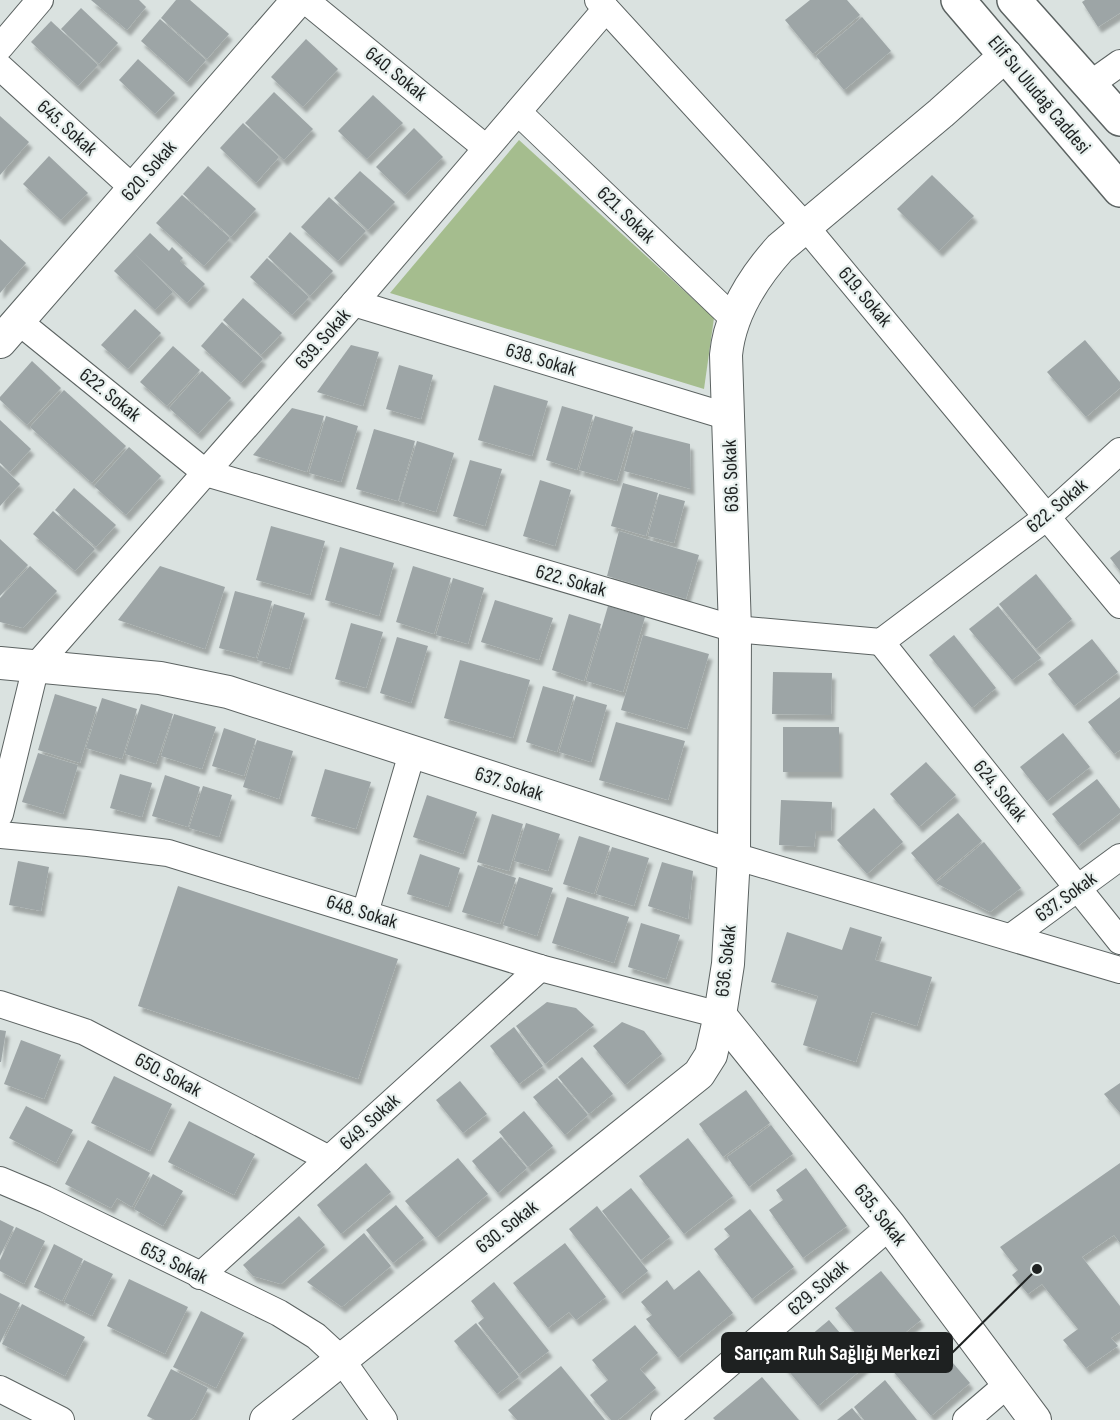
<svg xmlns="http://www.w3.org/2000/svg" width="1120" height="1420" viewBox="0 0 1120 1420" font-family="'Sofia Sans Condensed',sans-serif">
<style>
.green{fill:#a5bd8e}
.building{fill:#9da5a6;filter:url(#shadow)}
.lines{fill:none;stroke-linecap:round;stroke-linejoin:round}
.minor-casing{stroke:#5c6362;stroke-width:28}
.tertiary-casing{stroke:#5c6362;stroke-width:34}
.secondary-casing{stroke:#5c6362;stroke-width:36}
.minor{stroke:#fff;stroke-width:26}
.tertiary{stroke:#fff;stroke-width:32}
.secondary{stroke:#fff;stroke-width:33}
.labels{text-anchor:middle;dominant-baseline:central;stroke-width:4.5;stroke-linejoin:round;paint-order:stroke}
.street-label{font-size:20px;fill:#1e2121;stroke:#e7f0ee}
.leader{fill:none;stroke:#1e2121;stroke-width:2}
.callout-dot{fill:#1e2121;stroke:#e7f0ee;stroke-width:2}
.callout{fill:#1e2121;stroke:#1e2121;stroke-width:2}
.callout-label{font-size:21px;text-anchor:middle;font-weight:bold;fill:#fff}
</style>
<defs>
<filter id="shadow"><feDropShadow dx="3.5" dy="6" stdDeviation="1.5" flood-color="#0004"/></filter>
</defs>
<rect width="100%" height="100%" fill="#dae2e0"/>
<!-- green -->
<polygon class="green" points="519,140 714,318 704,389 390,293"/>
<!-- building -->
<g class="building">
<polygon points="91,0 139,0 146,7 127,30"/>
<polygon points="176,0 190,0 229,34 207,59 161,18"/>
<polygon points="810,0 847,0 860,15 813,54 785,20"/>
<polygon points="1085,0 1120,0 1120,13 1098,27 1082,2"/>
<polygon points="81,8 118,43 99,64 61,29"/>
<polygon points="862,17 891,51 844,90 816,56"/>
<polygon points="160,19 206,60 187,82 141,41"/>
<polygon points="51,21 98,65 78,86 31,42"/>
<polygon points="306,39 338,69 303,107 271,77"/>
<polygon points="138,59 175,93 155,114 119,80"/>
<polygon points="274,92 313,129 284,160 245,123"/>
<polygon points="373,95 403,123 367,159 338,131"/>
<polygon points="0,116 29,142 0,175"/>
<polygon points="243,123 279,157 256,183 220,148"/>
<polygon points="414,128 443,157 405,195 376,167"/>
<polygon points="49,156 88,193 61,220 23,184"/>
<polygon points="208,166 256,209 231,237 183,194"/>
<polygon points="360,171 395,202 368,230 334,198"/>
<polygon points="932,175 974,216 939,251 897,209"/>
<polygon points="182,195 230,238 204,266 156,223"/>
<polygon points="329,197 366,231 338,261 301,227"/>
<polygon points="290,232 333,271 310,296 268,257"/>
<polygon points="150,233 169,251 172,247 183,258 180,261 205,284 187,303 135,254 173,292 155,310 114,271"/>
<polygon points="0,239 26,263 0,293"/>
<polygon points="267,258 309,297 292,315 250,277"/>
<polygon points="243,298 282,333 261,355 223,320"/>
<polygon points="135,309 161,333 128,369 101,345"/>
<polygon points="222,322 263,359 241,383 201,346"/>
<polygon points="1085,340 1120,382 1120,388 1086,417 1047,372"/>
<polygon points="351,345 379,352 363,406 317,392"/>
<polygon points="173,346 200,370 167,406 140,382"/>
<polygon points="32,361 61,388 27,425 0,400 0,397"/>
<polygon points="399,365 433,375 421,419 386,409"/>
<polygon points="202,371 231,398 198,434 169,408"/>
<polygon points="494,385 548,401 532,456 478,440"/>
<polygon points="64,390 126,446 92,483 30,427"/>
<polygon points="562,406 593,415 577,470 546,460"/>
<polygon points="292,408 324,416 307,472 253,455"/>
<polygon points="326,416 358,426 341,482 309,473"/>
<polygon points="595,416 633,427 617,481 579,470"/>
<polygon points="0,420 31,449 10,472 0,463"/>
<polygon points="374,429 415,441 398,501 356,489"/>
<polygon points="635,430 690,444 691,489 624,471"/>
<polygon points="417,441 454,453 436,512 399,501"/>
<polygon points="129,447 161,476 126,515 94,486"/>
<polygon points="470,460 502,469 485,526 453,516"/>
<polygon points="0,465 20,484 0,506"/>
<polygon points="540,480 571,490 555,546 523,536"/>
<polygon points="623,483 658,493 646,536 611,526"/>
<polygon points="74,488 116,525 96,547 55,510"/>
<polygon points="659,494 685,501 674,543 648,536"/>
<polygon points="53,511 95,549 75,571 33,534"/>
<polygon points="271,526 325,541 310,595 256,580"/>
<polygon points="619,531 699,555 686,599 607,576"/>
<polygon points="0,539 28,565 0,596"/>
<polygon points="340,547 394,563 379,616 325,600"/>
<polygon points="1120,550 1120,571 1110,558"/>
<polygon points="30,566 57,591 23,628 0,622 0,598"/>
<polygon points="160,566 225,587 205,649 118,620"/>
<polygon points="413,566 451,578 434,634 396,622"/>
<polygon points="1036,574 1072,619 1036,649 999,604"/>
<polygon points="453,578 484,588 468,644 436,635"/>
<polygon points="235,591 272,601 256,658 219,648"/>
<polygon points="495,600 553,618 539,660 481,642"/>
<polygon points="274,604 305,613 289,669 257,660"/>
<polygon points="608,606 645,617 623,692 586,681"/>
<polygon points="998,606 1041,658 1012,680 969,629"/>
<polygon points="569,614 601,624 584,681 552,670"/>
<polygon points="351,623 383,632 366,688 335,679"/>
<polygon points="643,635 709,654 687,729 621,710"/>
<polygon points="954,635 996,688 972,708 929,655"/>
<polygon points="397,637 428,646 411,703 380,693"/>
<polygon points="1092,639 1118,672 1074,706 1048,674"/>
<polygon points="460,660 530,680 513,738 444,718"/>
<polygon points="773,672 832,673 831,715 772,714"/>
<polygon points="543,686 574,695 557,752 526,742"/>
<polygon points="55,694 97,707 80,763 38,750"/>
<polygon points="576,696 607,705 591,762 559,752"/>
<polygon points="1120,697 1120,750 1114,754 1088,722"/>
<polygon points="102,698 137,709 122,759 86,748"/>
<polygon points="141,704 173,714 156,764 125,754"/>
<polygon points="174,714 216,727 202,769 161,756"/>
<polygon points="616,722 685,741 668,800 599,780"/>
<rect x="783" y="727" width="56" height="45"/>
<polygon points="224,728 256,739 244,776 212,766"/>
<polygon points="1063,733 1090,767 1047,801 1020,767"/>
<polygon points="257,740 293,751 279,799 243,787"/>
<polygon points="38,753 78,765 63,814 22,802"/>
<polygon points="926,762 956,795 919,827 890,794"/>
<polygon points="325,769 371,782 356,829 311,816"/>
<polygon points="120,774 152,783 142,817 110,808"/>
<polygon points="165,775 200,787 188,827 152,816"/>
<polygon points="1097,779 1120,809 1120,813 1078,846 1052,814"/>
<polygon points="203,786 232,795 219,837 189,828"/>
<polygon points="427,795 477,812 463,854 413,837"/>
<polygon points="781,800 832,802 831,831 816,831 814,847 779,845"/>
<polygon points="874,808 903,842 867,874 837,840"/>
<polygon points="958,813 982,841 935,881 911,853"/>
<polygon points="492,814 523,824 509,871 477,862"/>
<polygon points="526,823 560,834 548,871 514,861"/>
<polygon points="579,836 610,846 594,894 563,884"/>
<polygon points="984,842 1021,888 990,912 936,883"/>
<polygon points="612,847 649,858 634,906 596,894"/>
<polygon points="420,854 460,868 448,907 407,894"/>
<polygon points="18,861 49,867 41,911 9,905"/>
<polygon points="662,862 693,871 688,919 648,906"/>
<polygon points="478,865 516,878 500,924 462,912"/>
<polygon points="519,877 553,888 537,936 503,925"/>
<polygon points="178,886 398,959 358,1079 138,1006"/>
<polygon points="567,897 629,917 614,963 552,943"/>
<polygon points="641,923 680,935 666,979 628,967"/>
<polygon points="850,927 882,937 875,960 932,977 917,1026 872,1012 856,1062 803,1045 818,996 771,982 787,932 842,950"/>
<polygon points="547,1002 576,1008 594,1025 545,1064 516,1026"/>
<polygon points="622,1022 644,1031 662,1054 625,1085 593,1046"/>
<polygon points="514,1027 543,1066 519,1084 490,1046"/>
<polygon points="0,1030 6,1031 1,1062 0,1062"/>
<polygon points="21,1040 61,1055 44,1099 4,1084"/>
<polygon points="582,1057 613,1094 589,1114 558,1077"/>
<polygon points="114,1076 172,1104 150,1151 91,1123"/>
<polygon points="557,1078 588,1115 565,1135 533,1097"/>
<polygon points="460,1081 487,1114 463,1133 436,1100"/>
<polygon points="1120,1083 1120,1113 1104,1094"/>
<polygon points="746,1090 770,1123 723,1157 699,1124"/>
<polygon points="26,1106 73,1130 56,1163 9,1138"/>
<polygon points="524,1111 553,1146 528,1167 499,1132"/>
<polygon points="189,1121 255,1154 234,1195 168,1162"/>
<polygon points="771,1125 793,1154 749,1187 727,1157"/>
<polygon points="501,1137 527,1168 498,1193 472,1161"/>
<polygon points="688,1138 733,1196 684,1234 639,1176"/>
<polygon points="88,1140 150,1173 132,1207 117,1198 111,1208 65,1184"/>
<polygon points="458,1158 488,1194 436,1238 405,1201"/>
<polygon points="366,1163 391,1192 341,1234 317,1205"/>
<polygon points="1120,1163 1120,1243 1114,1235 1082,1257 1120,1306 1120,1332 1111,1338 1118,1346 1086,1368 1063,1340 1078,1329 1042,1284 1028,1294 1012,1275 1018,1270 1000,1247"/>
<polygon points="806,1168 847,1226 803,1258 769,1210 783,1200 776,1190"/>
<polygon points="153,1174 183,1191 163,1226 134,1209"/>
<polygon points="631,1188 670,1237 641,1260 602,1211"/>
<polygon points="396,1205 424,1238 393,1263 366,1230"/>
<polygon points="597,1206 648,1271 620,1294 569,1229"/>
<polygon points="750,1209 794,1267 752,1299 714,1249 730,1236 724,1229"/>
<polygon points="299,1216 325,1245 281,1284 253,1276 243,1265"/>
<polygon points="0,1220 14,1227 0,1256"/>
<polygon points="16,1227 45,1241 24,1284 0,1271 0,1260"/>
<polygon points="364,1233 391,1266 342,1307 307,1282"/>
<polygon points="565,1243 606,1297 576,1320 569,1312 548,1328 513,1283"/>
<polygon points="54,1244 83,1259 62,1301 34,1287"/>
<polygon points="84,1260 113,1274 92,1316 64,1302"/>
<polygon points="699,1270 733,1313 678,1358 646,1319 652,1315 641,1302 667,1280 674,1290"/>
<polygon points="881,1271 921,1320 875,1357 835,1308"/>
<polygon points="129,1279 188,1307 165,1354 107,1326"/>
<polygon points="494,1282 549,1351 519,1374 478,1323 484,1318 471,1301"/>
<polygon points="0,1293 20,1303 0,1343"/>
<polygon points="22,1304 85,1337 65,1376 2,1344"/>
<polygon points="201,1311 244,1333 216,1388 173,1367"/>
<polygon points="829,1320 867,1365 818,1406 780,1361"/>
<polygon points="476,1323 519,1377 497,1394 454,1341"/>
<polygon points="635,1325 658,1353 640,1369 656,1388 618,1420 611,1420 590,1395 608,1380 592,1360"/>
<polygon points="929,1335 970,1383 931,1416 891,1369"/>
<polygon points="561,1366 605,1420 517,1420 508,1410"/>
<polygon points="171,1369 208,1388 194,1417 190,1420 155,1420 147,1416"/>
<polygon points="762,1377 799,1420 715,1420 713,1418"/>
<polygon points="885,1380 917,1420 864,1420 854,1407"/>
<polygon points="852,1408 862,1420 837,1420"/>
</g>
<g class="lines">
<defs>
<g id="minor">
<polyline points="305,0 486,148"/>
<polyline points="598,0 805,226 1120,605"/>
<polyline points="0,47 40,0"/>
<polyline points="0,67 134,189"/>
<polyline points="1089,85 1120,63"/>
<polyline points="518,112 734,319"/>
<polyline points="354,303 729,417"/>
<polyline points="18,321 206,473 735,629 881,642 1047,517 1120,451"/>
<polyline points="881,642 1120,941"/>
<polyline points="0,814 36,666 354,303 606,9"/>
<polyline points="0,835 88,843 168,853 540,968 720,1015"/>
<polyline points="734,856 1120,970"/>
<polyline points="365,913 412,753"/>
<polyline points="1011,937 1120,857"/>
<polyline points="0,1004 85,1032 329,1159"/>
<polyline points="0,1180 45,1199 279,1313 316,1336 341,1359 384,1420"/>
<polyline points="200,1276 540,968"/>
<polyline points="0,1389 61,1420"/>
<polyline points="664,1420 890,1226"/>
<polyline points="966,1420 1008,1384"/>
</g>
<g id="tertiary">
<polyline points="0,342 298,0"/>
<polyline points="0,663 160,678 228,692 734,856"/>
<polyline points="720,1015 890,1226 1035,1420"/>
<path d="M266,1420L699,1074L711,1055L720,1015L728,964L734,856L735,629L726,355C730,313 753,278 780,248L941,113L1006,55"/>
</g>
<g id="secondary">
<polyline points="958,0 1120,190"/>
<polyline points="1014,0 1120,119"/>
</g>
</defs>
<!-- minor casing -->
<use href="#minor" class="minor-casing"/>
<!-- tertiary casing -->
<use href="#tertiary" class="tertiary-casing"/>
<!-- secondary casing -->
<use href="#secondary" class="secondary-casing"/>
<!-- minor -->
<use href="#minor" class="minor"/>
<!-- tertiary -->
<use href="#tertiary" class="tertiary"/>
<!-- secondary -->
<use href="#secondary" class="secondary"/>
</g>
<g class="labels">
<!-- street labels -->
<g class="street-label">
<text transform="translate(396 74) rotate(39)">640. Sokak</text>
<text transform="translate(1039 95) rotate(50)">Elif Su Uludağ Caddesi</text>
<text transform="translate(67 128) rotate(42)">645. Sokak</text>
<text transform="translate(149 171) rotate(-49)">620. Sokak</text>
<text transform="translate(626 215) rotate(44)">621. Sokak</text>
<text transform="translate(865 297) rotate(50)">619. Sokak</text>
<text transform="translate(323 339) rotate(-49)">639. Sokak</text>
<text transform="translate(541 360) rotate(17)">638. Sokak</text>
<text transform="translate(110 395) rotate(39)">622. Sokak</text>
<text transform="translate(731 476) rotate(-92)">636. Sokak</text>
<text transform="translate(1057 506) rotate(-40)">622. Sokak</text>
<text transform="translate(571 581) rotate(16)">622. Sokak</text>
<text transform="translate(509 784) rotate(18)">637. Sokak</text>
<text transform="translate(1000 791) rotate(51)">624. Sokak</text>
<text transform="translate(1066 897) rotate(-36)">637. Sokak</text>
<text transform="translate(362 912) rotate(17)">648. Sokak</text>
<text transform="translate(726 961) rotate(-84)">636. Sokak</text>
<text transform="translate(168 1075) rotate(28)">650. Sokak</text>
<text transform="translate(370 1122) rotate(-42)">649. Sokak</text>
<text transform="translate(880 1215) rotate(52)">635. Sokak</text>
<text transform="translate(507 1227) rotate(-38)">630. Sokak</text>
<text transform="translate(174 1263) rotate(26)">653. Sokak</text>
<text transform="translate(818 1288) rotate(-41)">629. Sokak</text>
</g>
</g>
<!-- callouts -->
<path class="leader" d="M1037 1269L952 1353"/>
<circle class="callout-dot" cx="1037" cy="1269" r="6"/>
<rect class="callout" x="722" y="1333" width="230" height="39" rx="6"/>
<g class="callout-label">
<text x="837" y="1360">Sarıçam Ruh Sağlığı Merkezi</text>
</g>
</svg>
